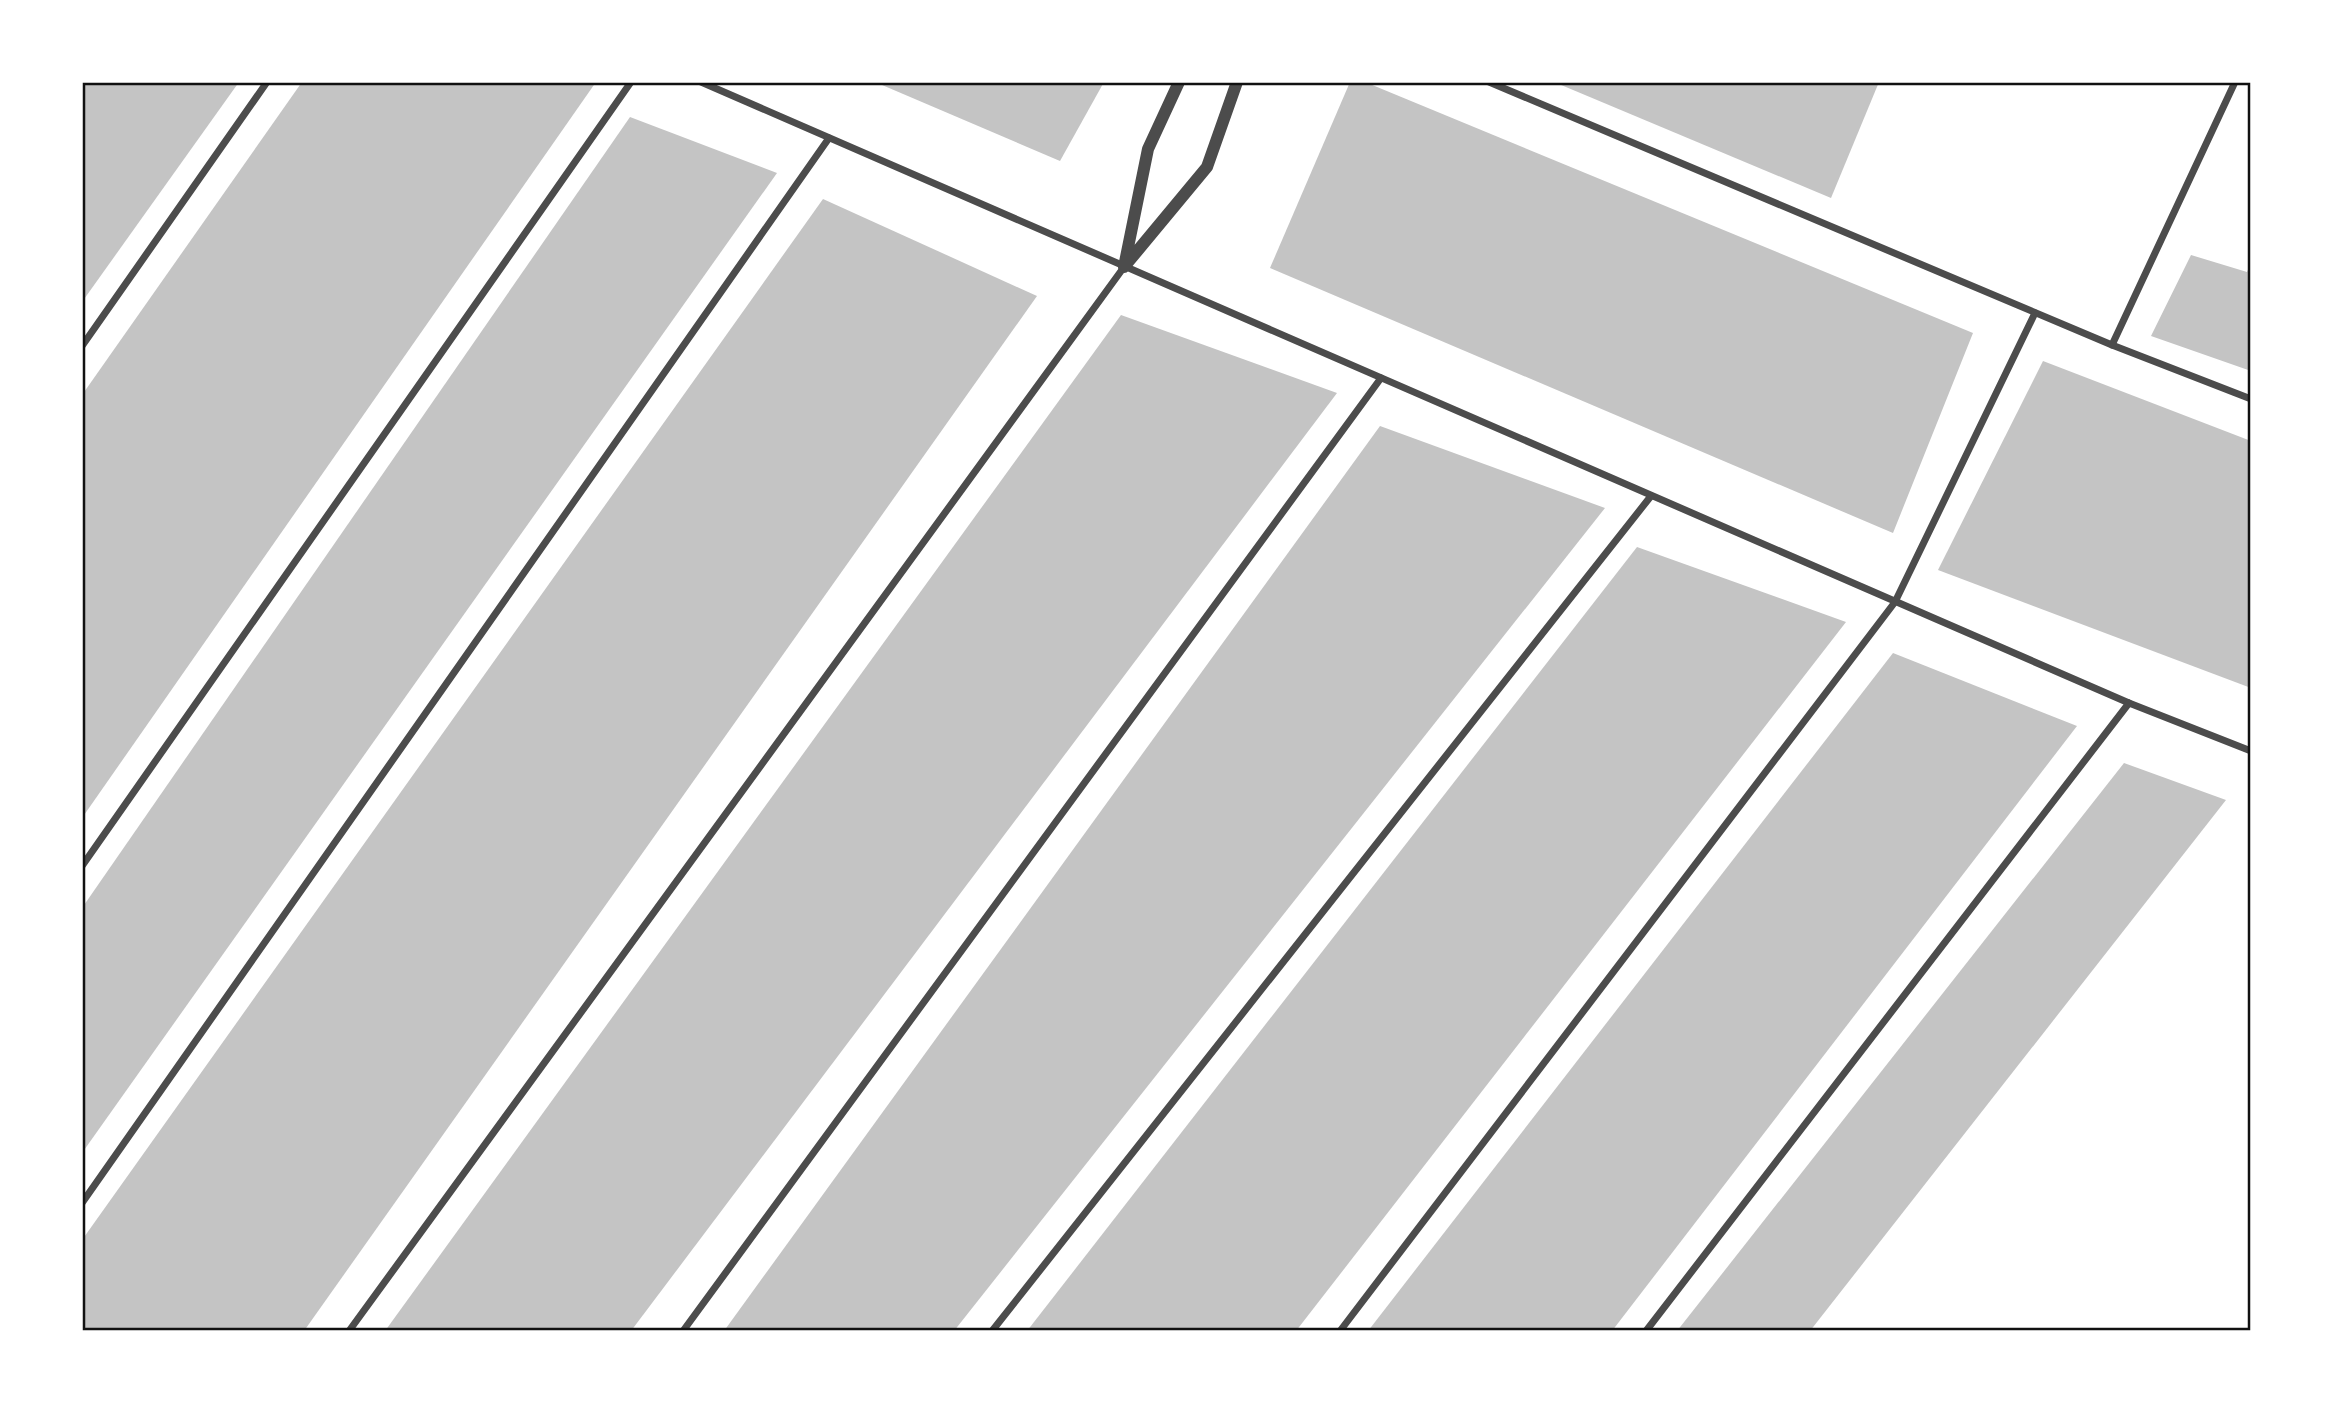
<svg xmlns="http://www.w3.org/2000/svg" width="2333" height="1413" viewBox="0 0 2333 1413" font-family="'Public Sans',sans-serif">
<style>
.building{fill:#c4c4c4}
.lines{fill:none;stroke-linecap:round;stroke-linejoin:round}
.minor{stroke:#4c4c4c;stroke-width:7}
.tertiary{stroke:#4c4c4c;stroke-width:12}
.neatline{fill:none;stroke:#111;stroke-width:2.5}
</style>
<rect width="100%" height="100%" fill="#fff"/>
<!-- building -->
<g class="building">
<polygon points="82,82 239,82 82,302"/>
<polygon points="302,82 596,82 82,818 82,395"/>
<polygon points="875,82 1104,82 1060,161"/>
<polygon points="1350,82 1365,82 1973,333 1893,533 1270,268"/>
<polygon points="1554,82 1879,82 1831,198"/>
<polygon points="630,117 777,173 82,1153 82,908"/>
<polygon points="823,199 1037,296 304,1331 82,1331 82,1240"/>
<polygon points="2191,255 2247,272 2251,263 2251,371 2151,336"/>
<polygon points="1121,315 1337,393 631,1331 385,1331"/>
<polygon points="2043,361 2251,441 2251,688 1938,570"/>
<polygon points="1380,426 1605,508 954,1331 724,1331"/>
<polygon points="1637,547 1846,622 1296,1331 1027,1331"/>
<polygon points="1893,653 2077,726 1612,1331 1368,1331"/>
<polygon points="2124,763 2226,800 1810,1331 1677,1331"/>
</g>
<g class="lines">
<!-- minor -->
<g class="minor">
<polyline points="701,82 2129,703 2251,751"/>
<polyline points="1489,82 2112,345 2251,399"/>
<polyline points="2112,345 2235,82"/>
<polyline points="82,346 267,82"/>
<polyline points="82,866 631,82"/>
<polyline points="82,1203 829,138"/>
<polyline points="349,1331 1124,267"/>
<polyline points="683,1331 1381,378"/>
<polyline points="992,1331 1651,496"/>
<polyline points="1340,1331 1895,602 2035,313"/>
<polyline points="1646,1331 2129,703"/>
</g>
<!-- tertiary -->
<polyline class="tertiary" points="1179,82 1148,149 1124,267 1207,167 1237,82"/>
</g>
<!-- border -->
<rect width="2333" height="1413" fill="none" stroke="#ffffff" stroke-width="168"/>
<rect x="84" y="84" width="2165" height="1245" class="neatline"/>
</svg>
